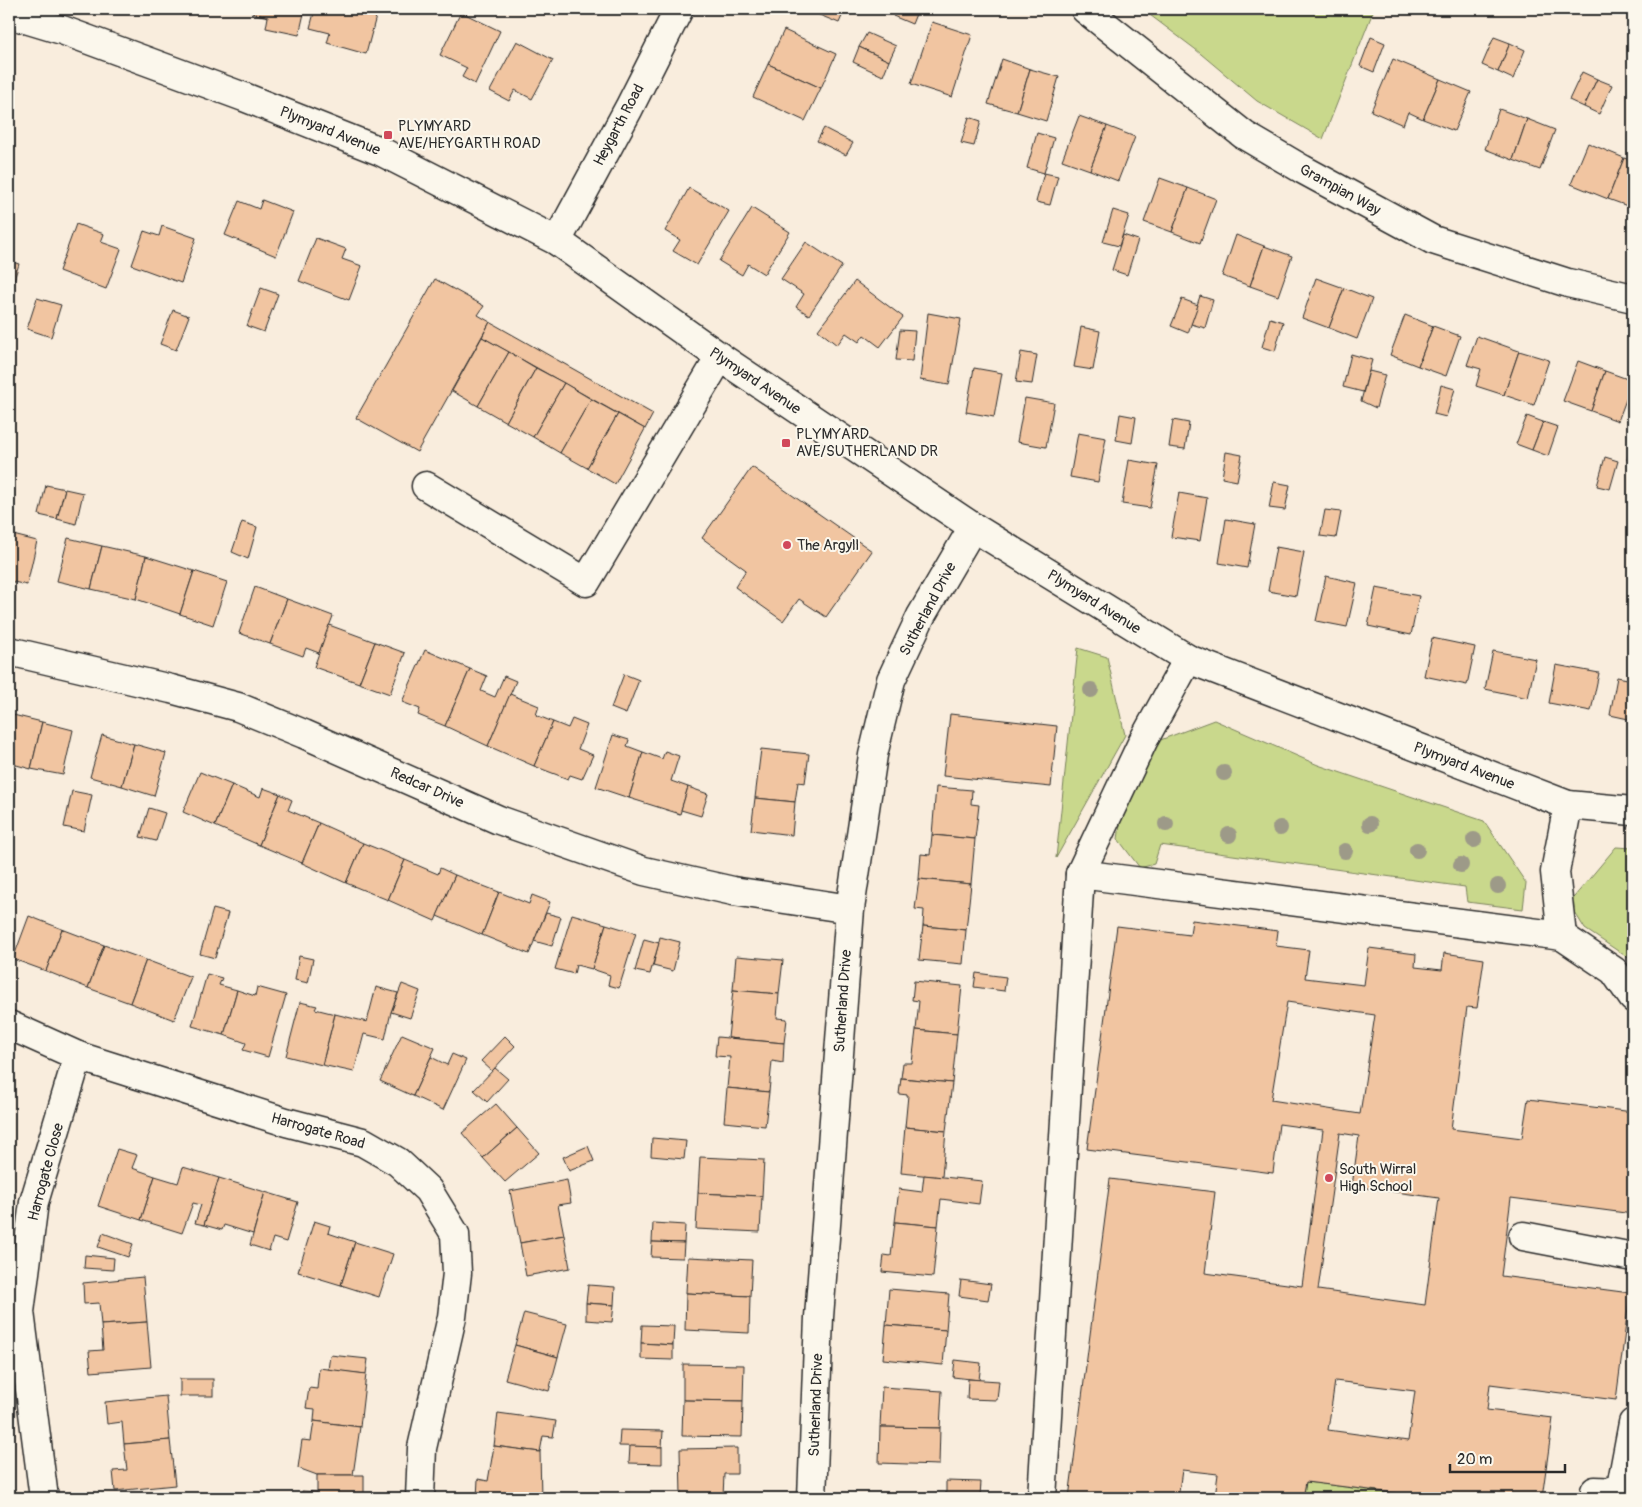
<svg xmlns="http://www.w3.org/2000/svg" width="1642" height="1507" viewBox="0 0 1642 1507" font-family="Pangolin,sans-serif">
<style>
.green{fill:#c9d88c;stroke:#7a825c}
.building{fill:#f1c5a1;stroke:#2b2b2b;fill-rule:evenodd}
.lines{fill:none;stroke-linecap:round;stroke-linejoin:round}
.minor-casing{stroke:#2b2b2b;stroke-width:31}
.minor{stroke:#fbf7ec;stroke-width:28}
.tree{fill:#9d9a88}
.poi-dot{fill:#d1495b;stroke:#fbf7ec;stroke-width:2}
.labels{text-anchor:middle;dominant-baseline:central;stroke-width:4;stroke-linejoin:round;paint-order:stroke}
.street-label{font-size:15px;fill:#2b2b2b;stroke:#fbf7ec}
.poi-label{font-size:15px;fill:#2b2b2b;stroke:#fbf7ec;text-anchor:start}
</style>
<rect width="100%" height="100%" fill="#f9eddd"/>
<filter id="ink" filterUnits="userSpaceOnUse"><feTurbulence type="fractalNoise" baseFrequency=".02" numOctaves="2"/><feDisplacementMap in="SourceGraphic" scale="10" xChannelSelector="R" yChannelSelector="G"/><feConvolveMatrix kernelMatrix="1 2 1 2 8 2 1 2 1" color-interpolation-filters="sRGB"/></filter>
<g filter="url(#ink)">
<!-- green -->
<g class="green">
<polygon points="1142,9 1374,9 1323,139 1257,101 1195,49"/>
<polygon points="1078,648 1107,657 1125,735 1056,858"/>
<polygon points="1214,720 1318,765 1484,821 1526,883 1523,909 1467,902 1465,887 1160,845 1154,864 1140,868 1118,839 1123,804 1155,742"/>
<polygon points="1616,847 1633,848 1633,961 1585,929 1569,903"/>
<polygon points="1306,1482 1417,1496 1417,1498 1303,1498"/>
</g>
<!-- building -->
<g class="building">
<polygon points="253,9 305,9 299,35 266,28 268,17 252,13"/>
<polygon points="315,9 378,9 366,54 327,43 330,33 310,28"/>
<polygon points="805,9 845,9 839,23"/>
<polygon points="896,9 918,9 912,24 893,16"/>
<polygon points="461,12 500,31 475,84 462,77 467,68 440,55"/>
<polygon points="932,22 972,35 952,97 911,84"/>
<polygon points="784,30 836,54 821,88 768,64"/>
<polygon points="867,33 896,46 889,61 859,47"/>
<polygon points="1371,37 1385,43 1374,72 1360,66"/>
<polygon points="1494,37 1510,43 1498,72 1482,65"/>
<polygon points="517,41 553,60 532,99 515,90 509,101 490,91"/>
<polygon points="1510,43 1525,50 1513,79 1498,72"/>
<polygon points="859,47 889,61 883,76 853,62"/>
<polygon points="1002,59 1030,69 1017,112 988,104"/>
<polygon points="1393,59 1440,79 1423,119 1408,112 1403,125 1371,111"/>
<polygon points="768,64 821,88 805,121 753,97"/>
<polygon points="1030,69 1059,77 1046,121 1017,112"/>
<polygon points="1582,72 1597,79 1584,107 1569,100"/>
<polygon points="1440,79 1471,92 1454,131 1423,119"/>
<polygon points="1597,79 1612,85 1599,114 1584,107"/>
<polygon points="1499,109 1527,119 1513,160 1485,149"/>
<polygon points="1079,116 1107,126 1090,170 1062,160"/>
<polygon points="969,117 981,121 974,146 961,143"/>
<polygon points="1527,119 1555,130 1540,170 1513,160"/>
<polygon points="1107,126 1135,137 1118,181 1090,170"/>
<polygon points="824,128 853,143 846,155 817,141"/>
<polygon points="1037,133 1054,138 1044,173 1027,168"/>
<polygon points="1588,143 1624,158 1608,199 1571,184"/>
<polygon points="1624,158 1633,161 1633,208 1608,199"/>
<polygon points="1044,173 1058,176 1050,205 1036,202"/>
<polygon points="1160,178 1188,188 1172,232 1144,222"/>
<polygon points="689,188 729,211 697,265 673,251 680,240 665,231"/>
<polygon points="1188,188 1216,199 1200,243 1172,232"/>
<polygon points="262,200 293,212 276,256 225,235 239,201 259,209"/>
<polygon points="752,208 790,232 764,274 748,264 742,275 719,261"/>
<polygon points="1113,210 1129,215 1119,246 1103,242"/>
<polygon points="76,224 104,234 101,242 121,249 106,289 59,271"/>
<polygon points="162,226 196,238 181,283 132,265 144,231 159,236"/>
<polygon points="1123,235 1138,240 1127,275 1112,270"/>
<polygon points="1236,235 1264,246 1250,286 1222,276"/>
<polygon points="316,238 346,249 342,259 362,266 349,300 299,281"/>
<polygon points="806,242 842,266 809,315 796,307 804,294 781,279"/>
<polygon points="1264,246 1292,256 1278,296 1250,286"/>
<polygon points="9,261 19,264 9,296"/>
<polygon points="1316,278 1344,288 1329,328 1302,318"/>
<polygon points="435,279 484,306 478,315 490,322 417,452 356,418"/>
<polygon points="855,281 903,317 880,347 864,335 859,342 846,333 837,345 818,330"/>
<polygon points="261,288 278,294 264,332 247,326"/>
<polygon points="1344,288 1372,299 1357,339 1329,328"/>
<polygon points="1200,296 1213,300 1205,328 1191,324"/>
<polygon points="37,298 61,305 51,337 27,329"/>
<polygon points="1182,299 1198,305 1188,333 1171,326"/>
<polygon points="173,310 189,316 176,350 160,344"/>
<polygon points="928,313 961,319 949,385 920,380"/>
<polygon points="1405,315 1433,326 1418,366 1390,355"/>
<polygon points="1270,318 1283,322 1275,351 1262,347"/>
<polygon points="490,322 653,414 645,429 482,337"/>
<polygon points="1433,326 1460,336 1446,376 1418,366"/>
<polygon points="1081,327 1100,331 1093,370 1074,367"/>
<polygon points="900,330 915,331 912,361 896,360"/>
<polygon points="1477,336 1519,351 1504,395 1476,386 1481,369 1467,365"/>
<polygon points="482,337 509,352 478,406 452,391"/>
<polygon points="1519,351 1549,360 1534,405 1504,395"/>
<polygon points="509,352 536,368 506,422 478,406"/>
<polygon points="1021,352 1037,355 1032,384 1016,382"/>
<polygon points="1351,354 1372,360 1363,392 1343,387"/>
<polygon points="1578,361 1605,371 1591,411 1563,401"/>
<polygon points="536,368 564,383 533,437 506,422"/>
<polygon points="974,368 1002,373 994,417 966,412"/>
<polygon points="1369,371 1385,375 1376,408 1361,401"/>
<polygon points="1605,371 1633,381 1618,421 1591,411"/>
<polygon points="564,383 591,399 560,453 533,437"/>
<polygon points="1441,385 1455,389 1446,417 1434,414"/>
<polygon points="1025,398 1054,403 1046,447 1017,442"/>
<polygon points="591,399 618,414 587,468 560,453"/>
<polygon points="618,414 645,429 615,484 587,468"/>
<polygon points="1120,414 1136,417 1132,443 1116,440"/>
<polygon points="1527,416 1543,422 1532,450 1516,444"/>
<polygon points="1173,420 1189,423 1185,449 1169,447"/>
<polygon points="1543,422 1558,427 1548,456 1532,450"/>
<polygon points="1078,433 1106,438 1098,482 1070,477"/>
<polygon points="1633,438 1633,461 1627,460"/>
<polygon points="1226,452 1242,455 1237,481 1222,478"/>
<polygon points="1605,457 1618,461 1610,489 1597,486"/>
<polygon points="1129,460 1158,465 1150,508 1122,504"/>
<polygon points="752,467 872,551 826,617 799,599 783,621 735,587 746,570 702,538"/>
<polygon points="1274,482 1290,485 1285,510 1269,508"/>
<polygon points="46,485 65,489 57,519 39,515"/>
<polygon points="65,489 83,493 76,524 57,519"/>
<polygon points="1179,493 1207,498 1200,541 1171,537"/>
<polygon points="1325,510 1341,512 1336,538 1320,536"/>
<polygon points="1226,519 1255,524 1247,568 1219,563"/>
<polygon points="242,522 257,527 248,559 232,552"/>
<polygon points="9,534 37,541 27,585 9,581"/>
<polygon points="68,538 102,546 91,589 57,581"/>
<polygon points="102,546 146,556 136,599 91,589"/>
<polygon points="1276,547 1304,552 1296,596 1268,591"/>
<polygon points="146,556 194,571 180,614 136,599"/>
<polygon points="194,571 227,582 213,625 180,614"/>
<polygon points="1326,576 1357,583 1347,627 1316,621"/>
<polygon points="255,587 287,599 270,644 239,633"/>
<polygon points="1376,588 1419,596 1411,635 1368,626"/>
<polygon points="287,599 333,616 319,653 306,648 303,656 270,644"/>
<polygon points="329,625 375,642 359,683 314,667"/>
<polygon points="1432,638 1475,647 1467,685 1424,676"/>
<polygon points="375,642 405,653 390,694 359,683"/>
<polygon points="425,650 470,669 445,726 418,715 420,709 402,702"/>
<polygon points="1493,651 1536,659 1528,698 1485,689"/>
<polygon points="1556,665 1599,673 1591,711 1549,703"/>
<polygon points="470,669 487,676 481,691 495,697 504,676 516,681 488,746 445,726"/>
<polygon points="624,674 639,680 626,714 611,708"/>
<polygon points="1617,677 1633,680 1633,720 1610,715"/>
<polygon points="510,694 539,706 536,715 553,722 534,766 488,746"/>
<polygon points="9,714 42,722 31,769 9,763"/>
<polygon points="950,714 1057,726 1051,787 943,776"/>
<polygon points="572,719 587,725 578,749 593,755 582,779 570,775 568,779 534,766 553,722 568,728"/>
<polygon points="42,722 73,730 63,775 31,769"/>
<polygon points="102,735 134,744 122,786 90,777"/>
<polygon points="613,735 629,740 627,746 643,752 629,798 596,787"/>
<polygon points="134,744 166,753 154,796 122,786"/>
<polygon points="761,749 809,754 805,783 798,782 795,802 755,798"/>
<polygon points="665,751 679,756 671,781 688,787 680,814 629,798 643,752 662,759"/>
<polygon points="200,772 232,785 215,826 183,812"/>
<polygon points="232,785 260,797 263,788 280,794 259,845 215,826"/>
<polygon points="688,787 708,794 701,816 681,810"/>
<polygon points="936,787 972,790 971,804 979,805 975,839 932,835"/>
<polygon points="72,791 92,795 84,831 64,827"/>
<polygon points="280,794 292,800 288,810 319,823 302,863 259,845"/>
<polygon points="755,798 795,802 792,835 751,830"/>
<polygon points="149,808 165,813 156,841 140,837"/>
<polygon points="319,823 363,843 346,883 302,863"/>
<polygon points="932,835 975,839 971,884 919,879 921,854 930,855"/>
<polygon points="363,843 405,860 388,900 346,883"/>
<polygon points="405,860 438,874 440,868 455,875 435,921 388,900"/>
<polygon points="455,875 499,892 482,935 437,916"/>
<polygon points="919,879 971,884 966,930 923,926 924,910 915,909"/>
<polygon points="499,892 529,904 532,895 550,902 529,954 482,935"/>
<polygon points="213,909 228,913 215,958 200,954"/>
<polygon points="546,913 561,917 552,946 534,941"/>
<polygon points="572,914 606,924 592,969 576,965 574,974 555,969"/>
<polygon points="29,916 62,929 46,971 13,959"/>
<path d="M1192,920L1278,931L1276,946L1309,950L1305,978L1364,985L1369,948L1416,954L1415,967L1442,970L1444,953L1484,959L1477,1008L1467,1007L1451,1129L1522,1138L1528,1099L1633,1112V1214L1511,1198L1501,1276L1630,1293L1616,1400L1490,1384L1487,1410L1553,1418L1542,1498H1417V1496L1306,1482L1303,1498H1233L1215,1496L1218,1474L1182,1470L1178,1498H1069L1110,1179L1215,1192L1205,1273L1302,1286L1323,1130L1279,1124L1273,1173L1087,1149L1117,926L1190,935ZM1287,1002L1375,1015L1360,1114L1271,1100ZM1340,1133L1359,1136L1352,1186L1439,1198L1425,1305L1318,1290ZM1335,1381L1415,1391L1408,1441L1328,1430Z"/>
<polygon points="606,924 636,933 619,988 608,985 610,975 592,969"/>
<polygon points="923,926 966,930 963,964 919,960"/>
<polygon points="62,929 104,945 88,988 46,971"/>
<polygon points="660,937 680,942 673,971 653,966"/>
<polygon points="644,939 659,943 650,974 635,971"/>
<polygon points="104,945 146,960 130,1003 88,988"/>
<polygon points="299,956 313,959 308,983 295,980"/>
<polygon points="736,956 783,960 779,994 733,990"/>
<polygon points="146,960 191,977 174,1020 130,1003"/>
<polygon points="976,973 1006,977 1004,991 974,987"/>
<polygon points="207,974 222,978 219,985 237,990 224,1035 192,1026"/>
<polygon points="914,981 962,986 957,1034 916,1030 919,1001 912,1000"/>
<polygon points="402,984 420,991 410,1018 391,1012"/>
<polygon points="257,987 286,995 268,1057 243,1050 246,1043 224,1035 237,990 255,996"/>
<polygon points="376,987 398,993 391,1012 385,1039 364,1034 354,1072 322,1065 335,1014 367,1022"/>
<polygon points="733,990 779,994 777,1018 787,1019 784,1043 728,1038"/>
<polygon points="300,1002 317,1006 315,1009 335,1014 322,1065 286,1056"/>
<polygon points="916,1030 957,1034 952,1083 901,1078 903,1063 912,1063"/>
<polygon points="402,1034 435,1048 413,1096 380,1081"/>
<polygon points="505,1036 515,1046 492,1071 481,1061"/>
<polygon points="717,1037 784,1043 783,1063 772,1061 769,1092 727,1088 730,1057 715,1056"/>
<polygon points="452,1054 466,1060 443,1110 413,1096 431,1057 447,1065"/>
<polygon points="495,1068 508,1079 487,1102 474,1090"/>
<polygon points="901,1078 952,1083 946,1131 905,1127 908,1095 899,1094"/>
<polygon points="727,1088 769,1092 765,1126 724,1122"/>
<polygon points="496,1104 517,1128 483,1158 462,1133"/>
<polygon points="905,1127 946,1131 942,1177 901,1173"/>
<polygon points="517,1128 539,1153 505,1182 483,1158"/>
<polygon points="652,1138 686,1141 684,1159 651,1156"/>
<polygon points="588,1146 594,1161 569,1171 563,1157"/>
<polygon points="117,1149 137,1155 132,1168 155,1176 141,1220 98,1206"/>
<polygon points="700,1157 764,1160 762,1196 698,1193"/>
<polygon points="183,1167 219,1178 204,1225 195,1223 201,1205 193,1203 182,1233 141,1220 155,1176 178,1183"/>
<polygon points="924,1175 982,1181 979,1204 941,1199 938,1226 895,1222 899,1189 922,1192"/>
<polygon points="219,1178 265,1192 253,1234 224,1225 222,1230 204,1225"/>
<polygon points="567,1180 571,1203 558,1205 564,1235 520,1243 510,1191"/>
<polygon points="265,1192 298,1202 286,1242 273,1238 269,1251 250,1245"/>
<polygon points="698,1193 762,1196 760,1232 696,1229"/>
<polygon points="314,1221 330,1226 328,1233 355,1242 341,1285 298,1272"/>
<polygon points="895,1222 938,1226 933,1277 882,1272 884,1255 891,1256"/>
<polygon points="653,1223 685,1225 684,1243 652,1242"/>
<polygon points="103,1233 133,1244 128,1257 98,1247"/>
<polygon points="564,1235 570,1268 526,1276 520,1243"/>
<polygon points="355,1242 393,1254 379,1297 341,1285"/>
<polygon points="652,1242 684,1243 683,1258 651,1257"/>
<polygon points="85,1255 114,1258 113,1270 84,1268"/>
<polygon points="688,1257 752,1260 750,1296 686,1293"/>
<polygon points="143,1277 147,1322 101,1325 99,1303 84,1304 83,1283"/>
<polygon points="961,1280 991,1284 988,1300 959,1296"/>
<polygon points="588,1285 615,1287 614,1305 586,1303"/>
<polygon points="889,1289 949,1294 946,1330 886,1325"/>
<polygon points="686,1293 750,1296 749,1333 685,1330"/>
<polygon points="586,1303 614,1305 612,1322 586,1320"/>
<polygon points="524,1313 567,1324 558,1357 515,1345"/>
<polygon points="147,1322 151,1367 91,1372 89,1351 103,1350 101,1325"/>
<polygon points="642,1325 674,1326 673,1345 641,1343"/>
<polygon points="886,1325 946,1330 943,1365 883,1359"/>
<polygon points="641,1343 673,1345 673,1360 641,1359"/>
<polygon points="515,1345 558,1357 549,1391 505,1379"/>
<polygon points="330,1355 368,1359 366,1374 328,1370"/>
<polygon points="955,1360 981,1363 979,1380 953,1377"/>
<polygon points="683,1364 744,1365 743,1401 683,1400"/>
<polygon points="319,1368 366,1374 360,1427 314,1421 315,1409 306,1408 309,1388 317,1389"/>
<rect x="180" y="1379" width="33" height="17"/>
<polygon points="968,1379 999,1381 997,1400 967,1399"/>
<polygon points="882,1387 942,1391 940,1428 880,1427"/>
<polygon points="166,1396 170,1440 124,1444 122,1422 107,1424 105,1402"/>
<polygon points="683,1400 743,1401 742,1437 682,1436"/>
<polygon points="498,1413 556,1421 553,1437 543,1436 540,1452 494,1446"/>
<polygon points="314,1421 360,1427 353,1475 317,1475 298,1468 302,1440 311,1441"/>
<polygon points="880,1427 940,1428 939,1465 879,1463"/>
<polygon points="620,1430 663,1431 662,1447 619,1446"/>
<polygon points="170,1440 175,1485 115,1491 113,1471 127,1470 124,1444"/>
<polygon points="494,1446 540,1452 541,1498 477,1498 478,1479 488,1481"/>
<polygon points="630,1446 662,1447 662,1464 629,1463"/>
<polygon points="737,1448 737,1474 724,1474 723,1497 681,1496 680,1449"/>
<polygon points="317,1475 364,1475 364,1494 355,1494 355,1498 302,1498 302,1491 317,1492"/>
<polygon points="946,1481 981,1482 980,1496 946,1494"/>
<polygon points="934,1494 934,1498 878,1498"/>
<polygon points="681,1496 723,1497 723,1498 681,1498"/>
</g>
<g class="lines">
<defs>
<g id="minor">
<polyline points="1085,9 1244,135 1302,169 1433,240 1568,283 1633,298"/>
<polyline points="9,14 62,30 244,97 380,151 557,241 720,357 973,527 1188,659 1568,805 1633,811"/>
<polyline points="557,241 629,108 679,9"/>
<polyline points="426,486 586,582 720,357"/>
<polyline points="9,651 171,689 238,707 304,734 499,820 644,871 733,891 850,909"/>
<polyline points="1080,874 1562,936 1555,872 1568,805"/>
<polyline points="1562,936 1614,971 1633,998"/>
<polyline points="9,1025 78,1056 286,1122 363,1142 398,1162 428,1190 455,1234 457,1273 452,1317 422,1448 420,1498"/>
<polyline points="1523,1236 1633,1257"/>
<polyline points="1595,1491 1620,1492 1633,1423"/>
<polyline points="44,1498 20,1312 34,1202 78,1056"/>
<polyline points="812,1498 819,1317 850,909 873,755 891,680 921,616 973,527"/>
<polyline points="1042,1498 1080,874 1143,741 1188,659"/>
</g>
</defs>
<!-- minor casing -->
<use href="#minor" class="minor-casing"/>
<!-- minor -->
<use href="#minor" class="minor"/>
</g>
<!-- trees -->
<g class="tree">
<circle cx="1091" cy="690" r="8"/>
<circle cx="1224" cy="773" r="8"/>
<circle cx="1166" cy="824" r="8"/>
<circle cx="1370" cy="824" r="8"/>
<circle cx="1280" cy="828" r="8"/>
<circle cx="1229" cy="835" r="8"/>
<circle cx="1474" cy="840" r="8"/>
<circle cx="1417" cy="850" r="8"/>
<circle cx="1345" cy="851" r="8"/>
<circle cx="1461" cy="865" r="8"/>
<circle cx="1498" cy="886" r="8"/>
</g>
</g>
<!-- markers -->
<g class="poi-dot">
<rect x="383" y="130" width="10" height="10" rx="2.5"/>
<rect x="781" y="438" width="10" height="10" rx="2.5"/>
<circle cx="787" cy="545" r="5"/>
<circle cx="1329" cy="1178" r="5"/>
</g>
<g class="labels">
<!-- street labels -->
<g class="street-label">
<text transform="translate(619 125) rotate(-62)">Heygarth Road</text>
<text transform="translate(330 131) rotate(22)">Plymyard Avenue</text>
<text transform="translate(1340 190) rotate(29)">Grampian Way</text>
<text transform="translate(755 381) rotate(34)">Plymyard Avenue</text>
<text transform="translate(1094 602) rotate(32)">Plymyard Avenue</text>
<text transform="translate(928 609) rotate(-62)">Sutherland Drive</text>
<text transform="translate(1464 766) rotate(21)">Plymyard Avenue</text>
<text transform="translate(427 788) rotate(24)">Redcar Drive</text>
<text transform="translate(843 1001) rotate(-86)">Sutherland Drive</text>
<text transform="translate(318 1131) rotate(16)">Harrogate Road</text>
<text transform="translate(46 1172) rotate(-75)">Harrogate Close</text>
<text transform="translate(816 1405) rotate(-88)">Sutherland Drive</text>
</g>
<!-- poi labels -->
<g class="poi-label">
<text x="398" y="126">PLYMYARD<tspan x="398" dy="17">AVE/HEYGARTH ROAD</tspan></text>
<text x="796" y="434">PLYMYARD<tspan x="796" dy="17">AVE/SUTHERLAND DR</tspan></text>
<text x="797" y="545">The Argyll</text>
<text x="1339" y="1169">South Wirral<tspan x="1339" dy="17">High School</tspan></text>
</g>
</g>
<!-- margin -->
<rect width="1642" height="1507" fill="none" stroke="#fbf7ec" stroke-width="30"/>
<rect x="15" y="15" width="1612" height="1477" fill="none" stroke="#2b2b2b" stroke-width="2" filter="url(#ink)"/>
<!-- scale -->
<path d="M1450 1464v8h115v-8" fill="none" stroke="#2b2b2b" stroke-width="2.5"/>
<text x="1457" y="1464" font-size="15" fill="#2b2b2b" stroke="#fbf7ec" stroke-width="4" paint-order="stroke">20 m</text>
</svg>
